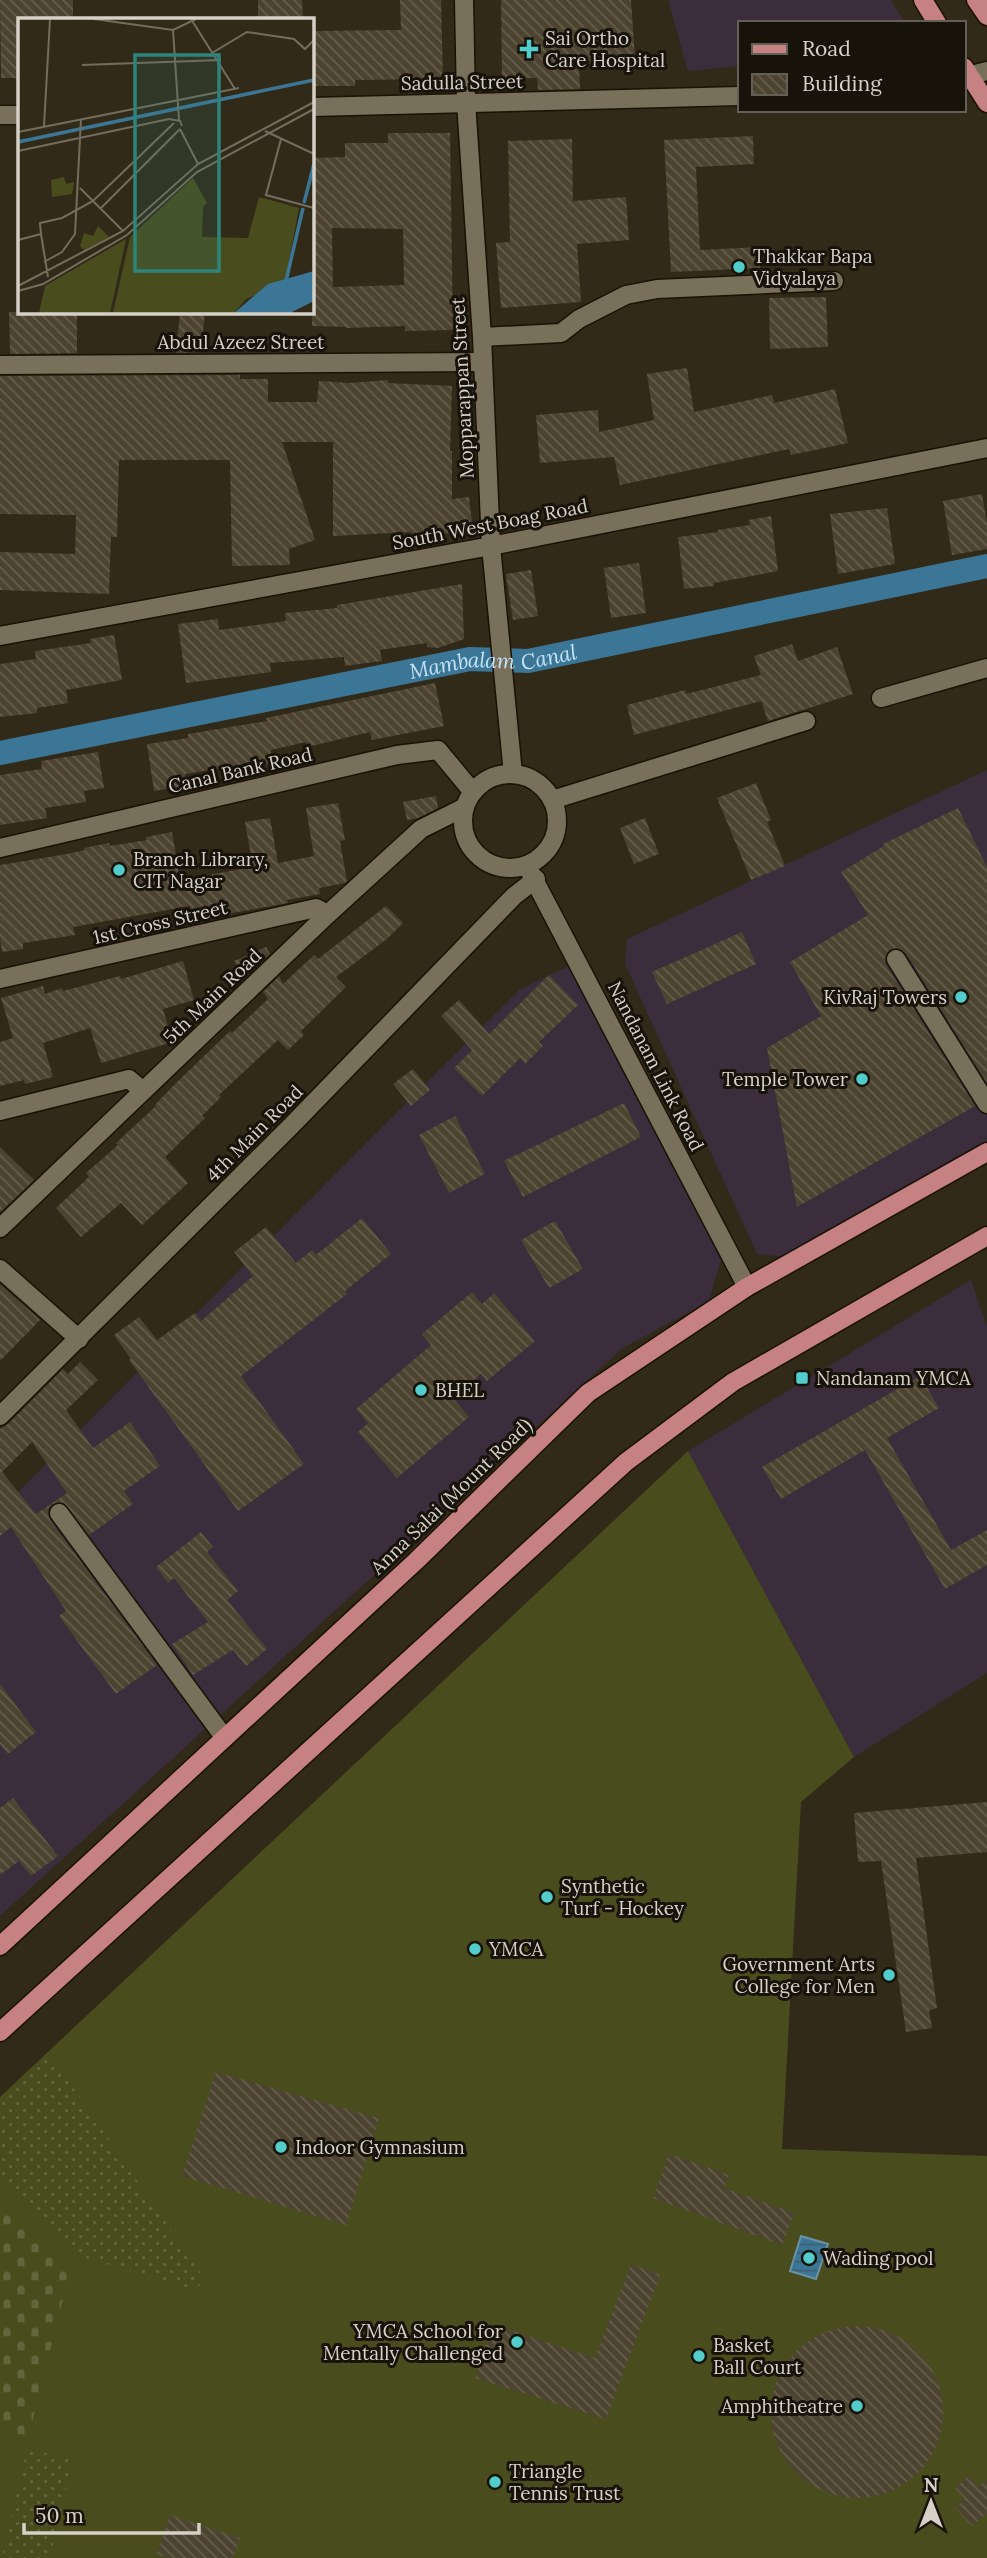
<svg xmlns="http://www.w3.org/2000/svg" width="987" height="2558" viewBox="0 0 987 2558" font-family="Lora,serif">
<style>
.commercial{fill:#3b2d3b}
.grass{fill:#494d1e}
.cemetery{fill:url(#cemetery-stones)}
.garden{fill:url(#garden-dots)}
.water{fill:url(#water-rules);stroke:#6a91a5;stroke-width:2}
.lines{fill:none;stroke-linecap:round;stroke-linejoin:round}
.canal{stroke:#3c7697;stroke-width:24}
.building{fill:url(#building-back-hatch);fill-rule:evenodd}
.minor-casing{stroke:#1a1203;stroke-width:21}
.major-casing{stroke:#1a1203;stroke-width:21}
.minor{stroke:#79705b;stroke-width:18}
.major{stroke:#c68182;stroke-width:18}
.poi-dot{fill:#52cdcc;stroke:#17130b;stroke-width:2.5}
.labels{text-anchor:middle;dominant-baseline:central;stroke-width:6;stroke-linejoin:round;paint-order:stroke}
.poi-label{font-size:19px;fill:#d6d1c6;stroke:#17130b;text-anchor:start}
.street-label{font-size:19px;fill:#d6d1c6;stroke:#17130b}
.water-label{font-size:21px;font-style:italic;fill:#c4e4f9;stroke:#17130b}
.inset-river{fill:none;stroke:#3c7697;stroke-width:3.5}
.inset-road{fill:none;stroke:#746d5e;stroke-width:2}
.view{fill:#2d847b;fill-opacity:0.15;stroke:#2d847b;stroke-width:3.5}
.inset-edge{fill:none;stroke:#d6d1c6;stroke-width:3.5}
</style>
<defs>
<pattern id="cemetery-stones" width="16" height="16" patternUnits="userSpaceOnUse" patternTransform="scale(1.75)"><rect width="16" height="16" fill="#494d1e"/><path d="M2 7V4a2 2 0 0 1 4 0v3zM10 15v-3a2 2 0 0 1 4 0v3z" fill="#62663d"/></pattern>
<pattern id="garden-dots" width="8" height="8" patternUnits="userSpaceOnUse" patternTransform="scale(1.75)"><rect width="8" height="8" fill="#494d1e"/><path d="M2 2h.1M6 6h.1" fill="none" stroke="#62663d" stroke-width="1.8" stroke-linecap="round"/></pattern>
<pattern id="water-rules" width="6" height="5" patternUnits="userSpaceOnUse" patternTransform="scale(1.75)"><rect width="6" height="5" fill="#3c7697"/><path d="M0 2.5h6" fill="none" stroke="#3e6072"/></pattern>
<pattern id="building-back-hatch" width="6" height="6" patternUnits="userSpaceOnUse" patternTransform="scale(1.75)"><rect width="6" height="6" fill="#4c4430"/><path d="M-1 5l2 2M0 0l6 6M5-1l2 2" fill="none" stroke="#655e4c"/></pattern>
</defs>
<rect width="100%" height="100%" fill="#322a18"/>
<!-- commercial -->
<g class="commercial">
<polygon points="668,0 891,0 905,23 740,23 740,66 688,71"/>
<polygon points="987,770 987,1141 788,1257 757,1254 625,964 627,939"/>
<polygon points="582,960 601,986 721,1260 709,1301 623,1348 0,1916 0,1510 519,990"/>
<polygon points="971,1280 987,1327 987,1673 854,1757 688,1451"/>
</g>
<!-- grass -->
<polygon class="grass" points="688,1451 854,1757 801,1802 782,2149 987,2156 987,2558 0,2558 0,2097"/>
<!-- cemetery -->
<polygon class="cemetery" points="0,2206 69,2274 27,2443 0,2437"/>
<!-- garden -->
<g class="garden">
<polygon points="50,2054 206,2281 194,2289 76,2255 0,2173 0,2102"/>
<polygon points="27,2449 73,2459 50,2558 2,2558"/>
</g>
<!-- water -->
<polygon class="water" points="801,2236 828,2244 816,2279 790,2271"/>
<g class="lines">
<!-- canal -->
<path class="canal" id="s1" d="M0,753L470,659L528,661L987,566"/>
</g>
<!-- building -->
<g class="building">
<polygon points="0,0 73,0 73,19 19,19 19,78 1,78"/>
<polygon points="258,0 302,0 303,19 258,19"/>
<polygon points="400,0 441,0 443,79 355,80 355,86 312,86 312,31 401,30"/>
<polygon points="501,0 631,0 635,58 579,62 580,89 538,90 537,78 502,79"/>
<path d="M388,133H450L453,330L405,331V326L346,328V327L312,326V158L345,157V143H388ZM332,228L403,229L404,285L333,287Z"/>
<polygon points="753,136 754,164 696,167 700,250 759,247 760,268 671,272 664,140"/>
<polygon points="572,139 573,201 626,197 629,240 577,244 581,302 501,308 496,243 510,242 508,141"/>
<polygon points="826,297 828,347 770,349 769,298"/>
<polygon points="9,312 77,312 77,353 10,354"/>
<polygon points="180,312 205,312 201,352 176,353"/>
<polygon points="687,368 694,412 772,395 774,403 835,389 848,443 791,455 789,449 620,485 614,457 540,463 536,415 598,410 599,432 654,420 647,374"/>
<polygon points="240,375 240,379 268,379 268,402 317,402 319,381 350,383 388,380 388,383 452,386 450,451 452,451 452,499 469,497 473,530 412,538 411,532 333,536 333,442 282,442 315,540 289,549 290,565 232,566 230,460 119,460 117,537 111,537 109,594 0,590 0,552 75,554 76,515 0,514 0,376"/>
<polygon points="982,494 987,523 987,549 952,555 943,501"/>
<polygon points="887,508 895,564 838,574 830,514"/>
<polygon points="771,516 778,571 714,583 714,586 684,589 678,537 718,532 718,530 750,525 749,520"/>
<polygon points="639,563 646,613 611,618 604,568"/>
<polygon points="531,570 538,616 513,620 506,574"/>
<polygon points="462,584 464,639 438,648 427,647 427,643 380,650 382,661 345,666 344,657 270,663 271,672 186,683 178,624 218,619 219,630 286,621 285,613 337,608 337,605"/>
<polygon points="114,635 122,680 66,690 68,703 37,708 37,713 0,717 0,664 36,659 35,651 91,643 90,639"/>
<polygon points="792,644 798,661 837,647 853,694 768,721 761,701 634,735 627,705 685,690 686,694 761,675 754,656"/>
<polygon points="435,683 444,726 372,740 370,732 307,747 306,742 271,750 273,763 246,769 245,764 185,774 187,786 154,791 147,744 188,738 188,734 267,721 266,718"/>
<polygon points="98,752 104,788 84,791 86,802 45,808 47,818 0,825 0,775 42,769 41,761"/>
<polygon points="756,783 771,820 767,822 785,866 751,880 717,798"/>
<polygon points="436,796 438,808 418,818 407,820 403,802"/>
<polygon points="338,803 345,840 340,841 347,881 345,883 319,888 320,894 287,900 288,903 193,920 190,906 73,927 75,935 23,943 23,949 2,952 0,938 0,865 67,854 85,850 84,848 109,843 110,846 147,840 146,837 172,832 180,880 253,867 245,822 270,818 278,863 314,856 306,808"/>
<polygon points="958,808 987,867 987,1083 906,953 896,948 889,950 885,959 886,965 975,1106 797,1207 767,1048 821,1016 790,962 868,915 841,872 884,846 883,844"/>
<polygon points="645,818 659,854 634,864 620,828"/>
<polygon points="386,906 403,923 387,939 336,977 346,987 301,1031 304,1035 288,1050 278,1040 219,1095 221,1097 202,1116 205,1118 165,1157 188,1183 142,1225 121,1203 81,1237 56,1208 89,1177 86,1173 118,1145 116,1143 156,1106 155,1105 174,1085 230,1031 232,1033 268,999 263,992 279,976 283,984 314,955 318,959"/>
<polygon points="742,932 756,964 667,1004 652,972"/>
<polygon points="266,947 270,954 242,978 234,961"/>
<polygon points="183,961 194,1000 163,1009 173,1042 101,1063 90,1028 43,1043 53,1077 25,1084 24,1080 0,1086 0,1042 13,1038 1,998 43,986 45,994 62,988 63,991 120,976 121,979"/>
<polygon points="549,975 578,1005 539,1042 543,1046 525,1064 520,1058 482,1096 454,1068 472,1050 441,1016 459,1000 489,1034"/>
<polygon points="413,1069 430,1090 411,1106 393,1084"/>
<polygon points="624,1103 641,1137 523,1197 504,1161"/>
<polygon points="455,1116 485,1174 449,1193 419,1135"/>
<polygon points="0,1147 34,1180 0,1212"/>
<polygon points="362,1218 391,1254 345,1291 347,1294 241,1376 304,1464 238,1511 129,1360 131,1359 114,1335 139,1317 157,1340 195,1313 201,1321 253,1276 234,1252 266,1227 296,1263 312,1250 316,1255"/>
<polygon points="555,1221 583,1269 549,1288 521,1240"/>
<polygon points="0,1284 40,1320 0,1361"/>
<polygon points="472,1292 482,1304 494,1293 535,1341 487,1381 481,1374 453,1398 469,1417 397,1478 358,1432 368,1423 356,1409 431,1345 422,1334"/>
<path d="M80,1362L98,1380L66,1410L93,1448L130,1422L160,1466L124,1491L133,1504L89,1535L64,1503L53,1504L48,1509L50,1520L157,1665L116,1694L59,1616L66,1611L11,1527L0,1536V1429L8,1424L63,1369L68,1374ZM32,1442L67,1493L36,1514L2,1472Z"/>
<polygon points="920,1376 939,1408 887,1438 951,1550 987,1530 987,1565 945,1589 865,1450 781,1499 762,1467"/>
<polygon points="201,1532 213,1547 207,1552 238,1591 227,1600 267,1649 246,1666 233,1650 193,1675 172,1644 208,1622 174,1578 168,1583 156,1567"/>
<polygon points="0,1684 36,1732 8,1754 0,1744"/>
<polygon points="13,1798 58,1856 31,1876 19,1861 0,1875 0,1808"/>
<polygon points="987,1802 987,1852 916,1858 937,2008 929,2010 932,2028 906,2032 881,1861 858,1862 854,1813"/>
<polygon points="216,2072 379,2118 346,2225 182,2176"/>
<polygon points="669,2154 729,2175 724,2188 794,2213 782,2245 653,2198"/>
<polygon points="631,2264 660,2275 606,2419 475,2378 494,2325 595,2358"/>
<circle cx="857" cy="2412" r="86"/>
<polygon points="969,2476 979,2487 987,2480 987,2513 972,2526 955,2508 965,2499 955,2488"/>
<polygon points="170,2515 240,2538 233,2558 168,2558 157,2554"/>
</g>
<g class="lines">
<defs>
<g id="minor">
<polyline points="464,0 466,102 482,337 491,546 513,774"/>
<polyline points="964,77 987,71"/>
<polyline points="312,107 740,96"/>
<polyline points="0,115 19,115"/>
<polyline points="482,337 561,333 579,319 626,295 657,289 834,281"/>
<polyline points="0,365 482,362"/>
<polyline points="0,636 491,546 987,448"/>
<polyline points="881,698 987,668"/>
<circle cx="510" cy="821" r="47"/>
<polyline points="552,800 806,721"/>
<polyline points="0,848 397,755 438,750 472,791"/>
<polyline points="527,866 747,1287"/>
<polyline points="896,959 987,1104"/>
<polyline points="0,979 316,908 328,914"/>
<polyline points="0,1111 129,1079 143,1091"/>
<polyline points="0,1228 328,914 421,829 463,808"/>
<polyline points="0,1269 79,1339"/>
<polyline points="0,1416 291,1126 514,896 536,879"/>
<polyline points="59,1513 224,1737"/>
</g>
<g id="major">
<polyline points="923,0 937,23"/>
<polyline points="976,0 987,16"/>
<polyline points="964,67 987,103"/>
<polyline points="0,1946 416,1561 588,1393 747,1287 987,1152"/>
<polyline points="0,2032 626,1462 733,1382 987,1236"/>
</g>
</defs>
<!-- minor casing -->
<use href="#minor" class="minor-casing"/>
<!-- major casing -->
<use href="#major" class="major-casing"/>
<!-- minor -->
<use href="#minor" class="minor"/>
<!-- major -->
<use href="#major" class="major"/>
</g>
<!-- markers -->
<g class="poi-dot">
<path d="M525.5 38.5h7v7h7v7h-7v7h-7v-7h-7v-7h7z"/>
<circle cx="739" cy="267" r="7"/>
<circle cx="119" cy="870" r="7"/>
<circle cx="961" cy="997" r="7"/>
<circle cx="862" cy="1079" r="7"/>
<rect x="795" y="1371" width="14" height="14" rx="3.5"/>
<circle cx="421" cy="1390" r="7"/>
<circle cx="547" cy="1897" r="7"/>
<circle cx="475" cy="1949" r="7"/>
<circle cx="889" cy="1975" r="7"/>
<circle cx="281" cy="2147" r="7"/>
<circle cx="809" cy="2258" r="7"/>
<circle cx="517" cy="2342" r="7"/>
<circle cx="699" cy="2356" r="7"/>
<circle cx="857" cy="2406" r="7"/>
<circle cx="495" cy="2482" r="7"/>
</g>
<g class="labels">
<!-- poi labels -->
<g class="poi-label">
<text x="545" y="38">Sai Ortho<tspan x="545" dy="22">Care Hospital</tspan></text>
<text x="753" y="256">Thakkar Bapa<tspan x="753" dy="22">Vidyalaya</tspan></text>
<text x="133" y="859">Branch Library,<tspan x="133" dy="22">CIT Nagar</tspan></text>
<text x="947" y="997" text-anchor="end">KivRaj Towers</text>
<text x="848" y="1079" text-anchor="end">Temple Tower</text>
<text x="816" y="1378">Nandanam YMCA</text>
<text x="435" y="1390">BHEL</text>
<text x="561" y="1886">Synthetic<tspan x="561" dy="22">Turf - Hockey</tspan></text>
<text x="489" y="1949">YMCA</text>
<text x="875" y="1964" text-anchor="end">Government Arts<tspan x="875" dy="22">College for Men</tspan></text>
<text x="295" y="2147">Indoor Gymnasium</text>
<text x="823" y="2258">Wading pool</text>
<text x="503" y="2331" text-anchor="end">YMCA School for<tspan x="503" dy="22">Mentally Challenged</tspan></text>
<text x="713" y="2345">Basket<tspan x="713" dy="22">Ball Court</tspan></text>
<text x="843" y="2406" text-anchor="end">Amphitheatre</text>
<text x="509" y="2471">Triangle<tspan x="509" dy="22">Tennis Trust</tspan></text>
</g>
<!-- street labels -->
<g class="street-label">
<text transform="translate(462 82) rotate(-1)">Sadulla Street</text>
<text x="241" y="342">Abdul Azeez Street</text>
<text transform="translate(462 388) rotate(-93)">Mopparappan Street</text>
<text transform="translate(490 524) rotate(-11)">South West Boag Road</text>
<text transform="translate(240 770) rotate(-13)">Canal Bank Road</text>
<text transform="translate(160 922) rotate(-13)">1st Cross Street</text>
<text transform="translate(212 996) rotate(-44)">5th Main Road</text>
<text transform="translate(656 1066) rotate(63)">Nandanam Link Road</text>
<text transform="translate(254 1133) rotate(-45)">4th Main Road</text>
<text transform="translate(451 1496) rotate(-44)">Anna Salai (Mount Road)</text>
</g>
<!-- water labels -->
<g class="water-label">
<text stroke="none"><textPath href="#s1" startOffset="502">Mambalam Canal</textPath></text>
</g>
</g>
<!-- overview -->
<g transform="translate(18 18)">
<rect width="296" height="296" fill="#322a18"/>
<path d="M175,160L189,185L185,189L184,219L230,220L241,179L281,190L267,264L228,281L216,295H95L112,219ZM108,221L92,295H21L27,268Z" fill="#494d1e"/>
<path d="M80,208L91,219L66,232L62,228L66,215L75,218Z" fill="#494d1e"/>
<path d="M46,159L48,166L56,164L54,176L34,179L33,162Z" fill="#494d1e"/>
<path d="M296,253V283L272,295H216L250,266Z" fill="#3c7697"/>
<path class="inset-river" d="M0,124L296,62M286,185L296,146M268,263L285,190"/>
<path class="inset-road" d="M76,1L155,12L178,1M173,1L217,71M155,12L161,102M194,35L229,14L276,21L287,31L296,22M64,47L203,42M26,108L32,1M162,111L180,146M247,113L296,136M0,114L221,70M263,121L248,177L296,190M0,133L151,101L162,103L164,108M62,170L105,213M83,190L162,111M23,216L22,205L44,200L75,183L156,105M0,222L23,216L30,259M26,244L44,234L57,216L63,101M0,268L105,213L180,146L296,84M0,273L25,266L109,217L179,154L296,91"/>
<path class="view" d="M117,37H201V253H117Z"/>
<rect width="296" height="296" class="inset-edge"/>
</g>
<!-- legend -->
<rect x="738" y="21" width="228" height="91" fill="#17130b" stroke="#635f56" stroke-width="2"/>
<rect x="752" y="44" width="35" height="10" fill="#c68182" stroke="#635f56" stroke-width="2"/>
<text x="802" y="56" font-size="21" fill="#d6d1c6">Road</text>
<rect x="752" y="74" width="35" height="21" fill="url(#building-back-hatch)" stroke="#635f56" stroke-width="2"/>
<text x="802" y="91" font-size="21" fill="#d6d1c6">Building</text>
<!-- north arrow -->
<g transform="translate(931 2502)" stroke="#17130b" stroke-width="5" paint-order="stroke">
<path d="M0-5L12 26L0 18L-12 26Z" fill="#d6d1c6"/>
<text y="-10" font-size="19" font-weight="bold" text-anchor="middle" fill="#d6d1c6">N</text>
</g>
<!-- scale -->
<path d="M24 2523v10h175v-10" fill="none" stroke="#d6d1c6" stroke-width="3.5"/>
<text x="35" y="2523" font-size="21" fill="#d6d1c6" stroke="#17130b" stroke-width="5" paint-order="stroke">50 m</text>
</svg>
